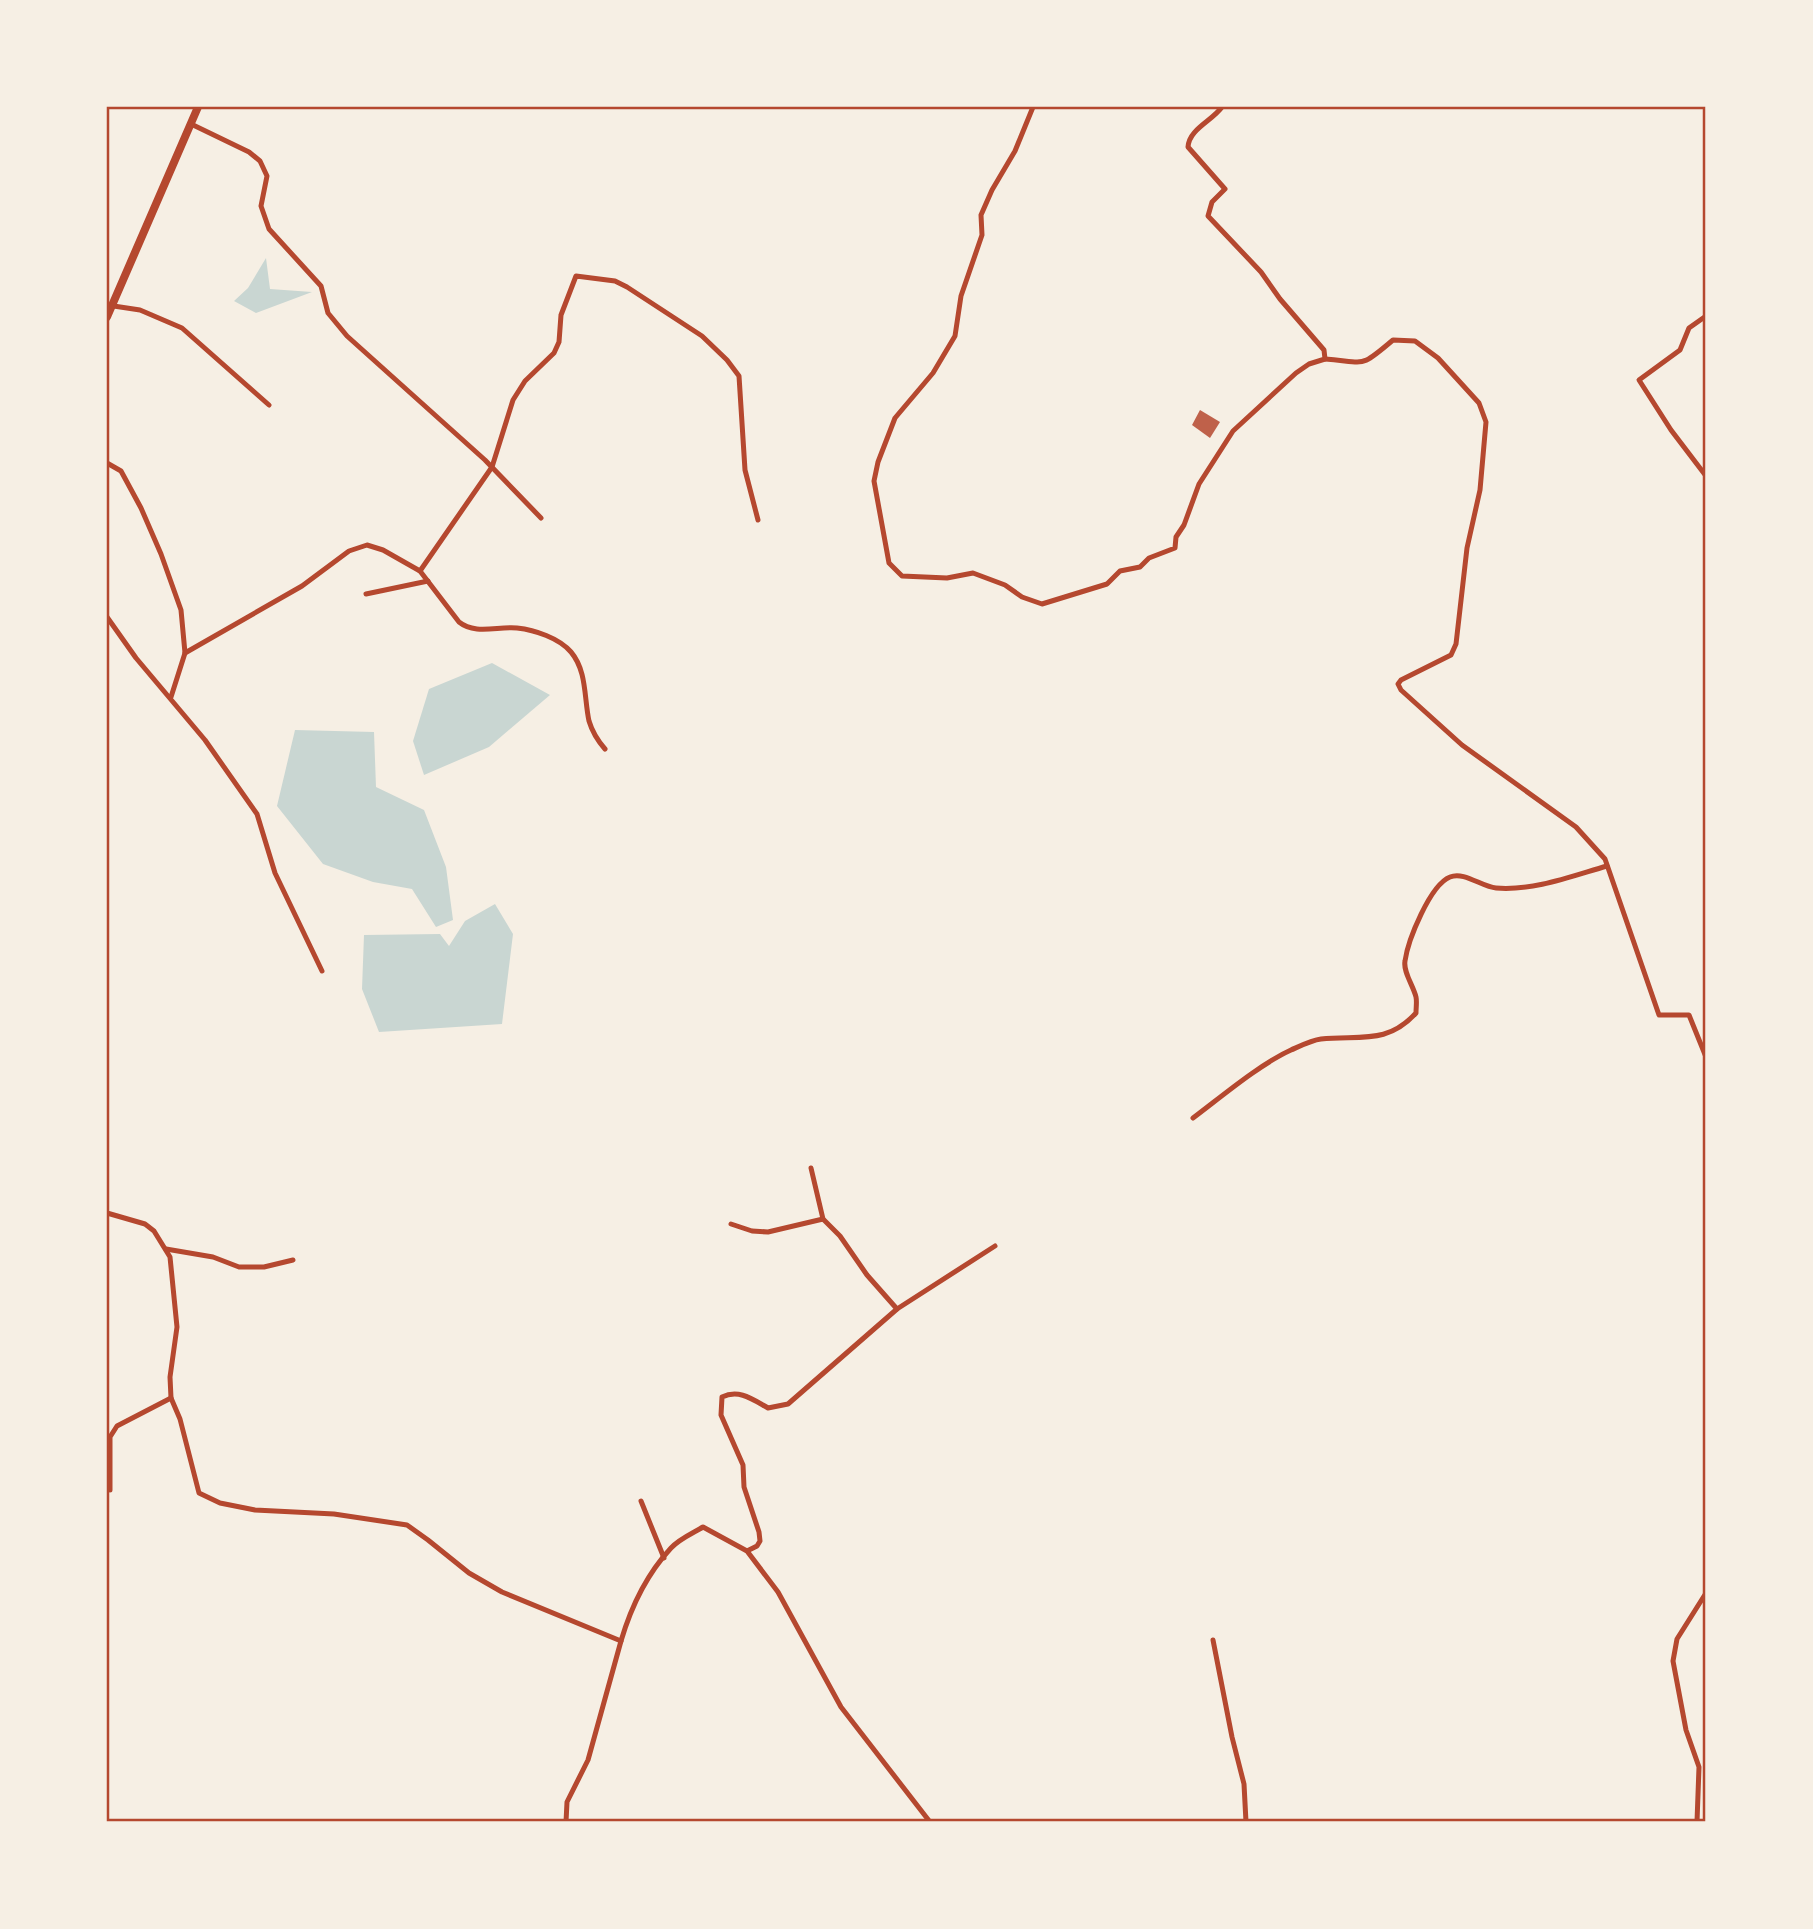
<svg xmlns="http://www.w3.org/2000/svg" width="1813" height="1929" viewBox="0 0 1813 1929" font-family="'Noto Serif',serif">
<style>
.water{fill:#c9d6d2}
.building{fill:#bf614a}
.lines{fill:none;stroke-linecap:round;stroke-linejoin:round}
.minor{stroke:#b5482f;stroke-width:5}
.trunk{stroke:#b5482f;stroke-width:8}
.neatline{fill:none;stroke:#b5482f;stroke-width:2.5}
</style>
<rect width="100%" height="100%" fill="#f6efe4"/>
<!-- water -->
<g class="water">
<polygon points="266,258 270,289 312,292 256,313 234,301 248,288"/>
<polygon points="492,663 550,695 489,747 424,775 413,741 429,689"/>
<polygon points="295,730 374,732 376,787 424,810 446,867 453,920 436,927 412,889 373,882 323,864 277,806"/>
<polygon points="495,904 513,934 502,1024 379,1032 362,989 364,935 440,934 449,946 465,921"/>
</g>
<!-- building -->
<polygon class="building" points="1200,410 1220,422 1210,438 1192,425"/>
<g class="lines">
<!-- minor -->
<g class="minor">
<path d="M1033,107L1015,151L992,190L981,215L982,235L961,296L955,336L933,373L895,418L878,462L874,481L889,563L902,576L947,578L973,573L1005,585L1022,597L1042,604L1107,584L1120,571L1140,567L1149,558L1175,548L1176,537L1184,525L1199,484L1233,431L1296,373L1309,364L1325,359L1324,350L1280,299L1261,272L1208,216L1212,202L1225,189L1188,147C1189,129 1212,121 1222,107"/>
<polyline points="191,124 249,152 260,161 267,176 261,206 269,229 321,286 328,313 347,336 485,460 541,518"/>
<polyline points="107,305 140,310 182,328 269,405"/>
<polyline points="1706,316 1689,328 1680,350 1639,380 1671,430 1706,476"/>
<path d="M1325,359C1367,362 1359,369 1393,340L1415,341L1438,358L1479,403L1486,422L1480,490L1467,548L1456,644L1451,655L1401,680L1398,684L1401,690L1462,745L1576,827L1605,859L1659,1015H1689L1706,1057"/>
<polyline points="107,463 121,471 141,508 161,554 181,610 185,653 171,697"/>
<polyline points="420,571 492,467 513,400 525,381 554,353 559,342 561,315 576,276 615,281 627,287 702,336 727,360 739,376 745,470 758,520"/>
<polyline points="366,594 428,581"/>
<polyline points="107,617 136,658 205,740 257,814 275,873 322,971"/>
<path d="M185,653L302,586L349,551L367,545L383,550L420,571L459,622C475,635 498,626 517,628C535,630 559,638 571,652C587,671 584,698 589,721C592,731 598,741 605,749"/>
<path d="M1193,1118C1221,1097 1260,1064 1291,1050C1300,1046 1312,1040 1321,1039C1360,1035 1387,1045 1416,1013C1416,1007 1417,1002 1416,997C1413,985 1403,972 1405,961C1408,940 1430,885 1450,877C1464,871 1482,887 1496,888C1534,891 1572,876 1607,866"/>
<path d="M107,1213L145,1224L154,1231L170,1257L177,1327L170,1377L171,1398L180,1419L199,1493L220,1503L255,1510L334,1514L407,1525L428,1540L469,1573L502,1592L621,1641C631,1607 646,1575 671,1548C679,1539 693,1533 703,1527L747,1551L778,1592L841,1707L930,1822"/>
<polyline points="731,1224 752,1231 768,1232 823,1219"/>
<polyline points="166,1249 213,1257 239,1267 264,1267 293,1260"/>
<polyline points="897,1309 995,1246"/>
<polyline points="110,1490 110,1437 117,1426 171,1398"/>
<polyline points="641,1501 664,1558"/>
<path d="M747,1551L757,1546L760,1541L759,1532L744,1487L743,1465L721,1415L722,1397C739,1389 752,1399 768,1408L788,1404L897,1309L867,1275L840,1236L823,1219L811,1168"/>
<polyline points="1213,1640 1232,1737 1244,1784 1246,1822"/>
<polyline points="566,1822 567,1802 588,1760 621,1641"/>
<polyline points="1697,1822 1699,1767 1686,1730 1673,1661 1677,1639 1706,1593"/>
</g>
<!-- trunk -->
<polyline class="trunk" points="107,317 198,107"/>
</g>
<!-- border -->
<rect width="1813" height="1929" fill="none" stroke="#f6efe4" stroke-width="217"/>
<rect x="108" y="108" width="1596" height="1712" class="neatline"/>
</svg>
